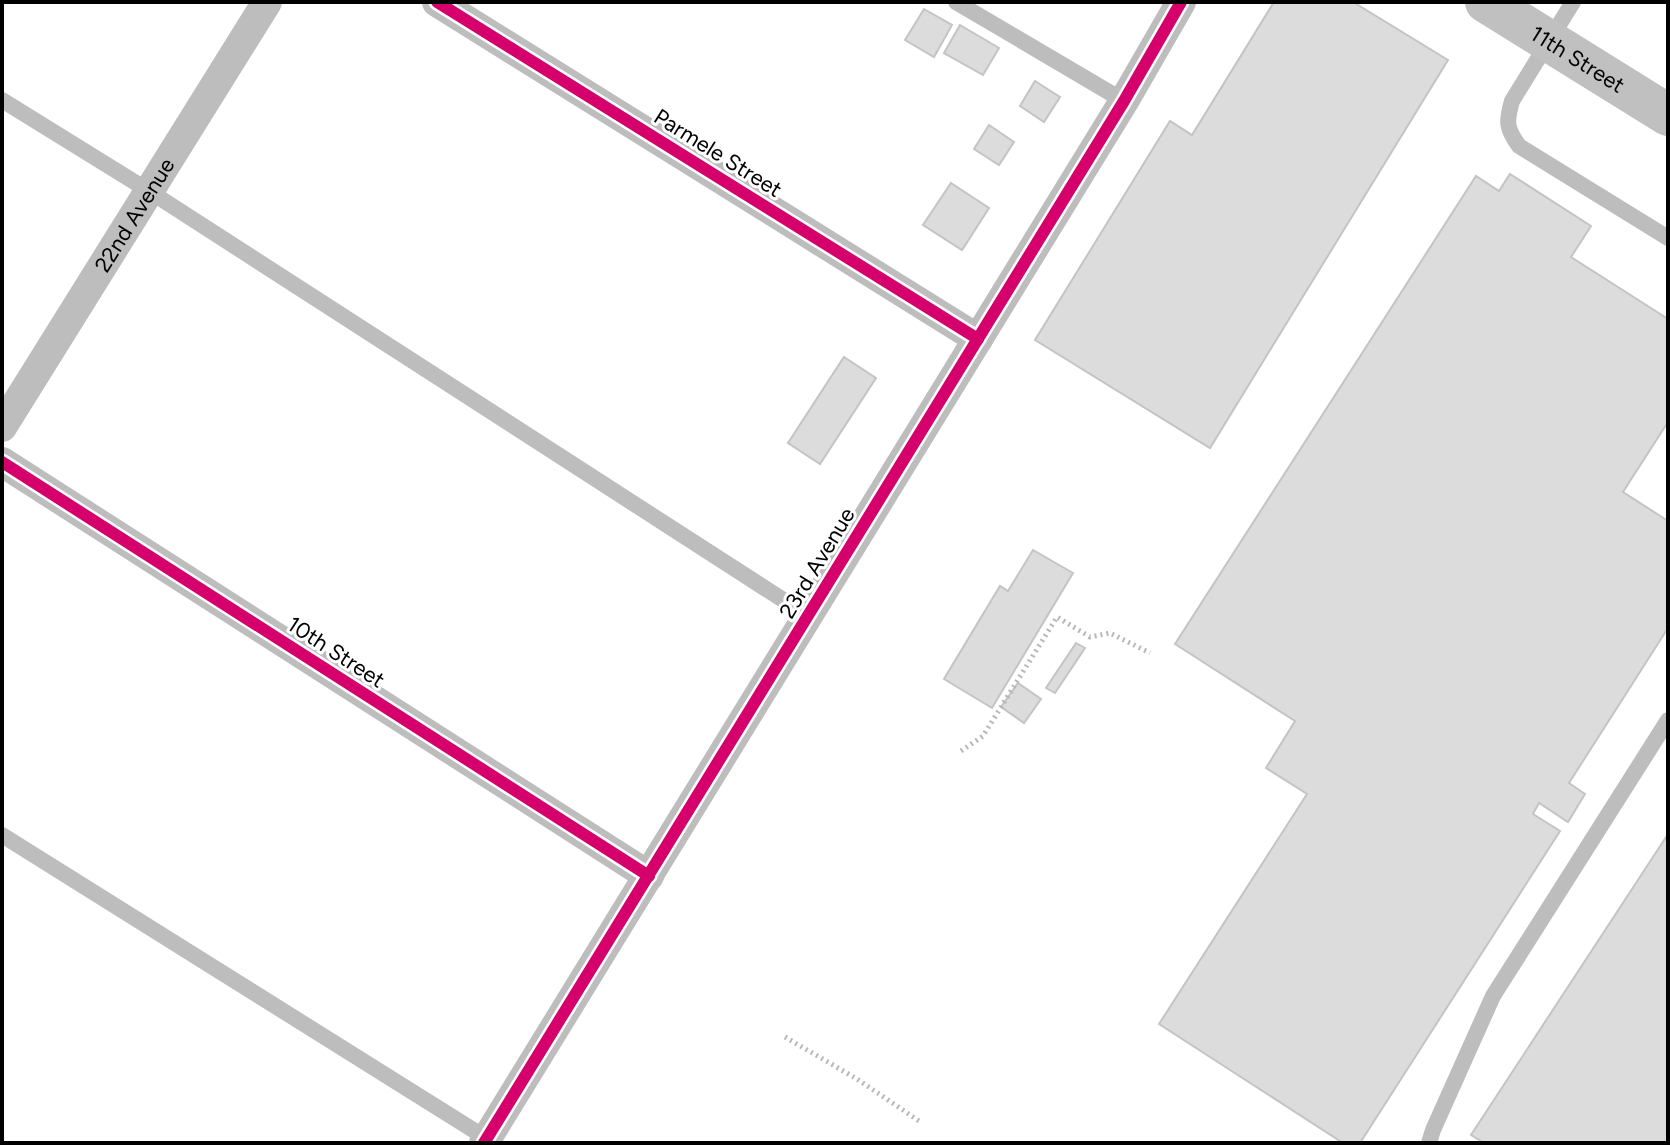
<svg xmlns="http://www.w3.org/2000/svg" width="1670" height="1145" viewBox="0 0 1670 1145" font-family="Figtree,sans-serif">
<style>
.building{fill:#dcdcdc;stroke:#c4c4c4;stroke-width:2}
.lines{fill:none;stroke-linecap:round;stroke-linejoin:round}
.path{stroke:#b8b8b8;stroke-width:5;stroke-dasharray:2 4;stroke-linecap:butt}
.service{stroke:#bdbdbd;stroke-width:16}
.minor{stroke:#bdbdbd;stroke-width:30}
.secondary{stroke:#c0c0c0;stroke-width:42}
.cycleway-casing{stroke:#fff;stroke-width:17}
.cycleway{stroke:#d6006c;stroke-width:12}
.labels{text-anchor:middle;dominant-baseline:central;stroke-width:6;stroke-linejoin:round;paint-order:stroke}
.street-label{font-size:22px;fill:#000;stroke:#fff}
</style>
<rect width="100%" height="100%" fill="#fff"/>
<!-- building -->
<g class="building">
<polygon points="1274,2 1353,2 1448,60 1210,448 1035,340 1170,121 1192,135"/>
<polygon points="924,9 952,25 934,57 905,40"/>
<polygon points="960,25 999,48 983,75 944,53"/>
<polygon points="1035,81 1060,97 1044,122 1020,106"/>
<polygon points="989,125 1014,142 999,165 974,149"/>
<polygon points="1510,174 1591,226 1571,257 1668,319 1668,422 1623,492 1668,521 1668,628 1569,783 1585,794 1568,822 1539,803 1533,814 1560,831 1360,1143 1343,1143 1159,1024 1307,794 1266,768 1295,721 1175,644 1476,176 1499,191"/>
<polygon points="951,183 989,208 962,250 923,225"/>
<polygon points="844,357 876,378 820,464 788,443"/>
<polygon points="1033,550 1073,573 992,708 944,679 1000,586 1008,591"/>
<polygon points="1076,643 1085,648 1055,693 1046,688"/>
<polygon points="1018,683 1041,699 1024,723 1001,707"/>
<polygon points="1668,834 1668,1143 1484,1143 1471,1135"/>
</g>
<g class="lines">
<!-- path -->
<g class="path">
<polyline points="961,751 983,736 1057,617 1090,637 1110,633 1150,653"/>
<polyline points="785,1037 857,1079 922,1123"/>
</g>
<!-- service -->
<g class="service">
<polyline points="956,2 1124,101"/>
<path d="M1573,2L1512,101C1506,122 1506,128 1519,146L1668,238"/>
<polyline points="2,100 149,191 808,616"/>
<polyline points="2,835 486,1138"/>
<polyline points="1429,1143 1433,1130 1493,996 1668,720"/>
</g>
<!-- minor -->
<g class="minor">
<polyline points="437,2 978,339"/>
<path id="s1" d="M2,427L267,2"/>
<polyline points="2,462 649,876"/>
<polyline points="484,1143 1124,101 1181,2"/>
</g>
<!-- secondary -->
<path class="secondary" id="s2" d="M1486,2L1668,115"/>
<defs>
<g id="cycleway">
<polyline points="437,2 978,339"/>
<polyline points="2,462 649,876"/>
<polyline points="484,1143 1124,101 1181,2"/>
</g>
</defs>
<!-- cycleway casing -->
<use href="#cycleway" class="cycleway-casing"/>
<!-- cycleway -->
<use href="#cycleway" class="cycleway"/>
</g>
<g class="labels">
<!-- street labels -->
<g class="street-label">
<text stroke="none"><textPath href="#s2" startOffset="108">11th Street</textPath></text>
<text transform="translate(718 153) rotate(32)">Parmele Street</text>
<text stroke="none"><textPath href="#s1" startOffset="250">22nd Avenue</textPath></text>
<text transform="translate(817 563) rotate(-59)">23rd Avenue</text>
<text transform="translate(336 652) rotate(33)">10th Street</text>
</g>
</g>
<!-- border -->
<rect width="1670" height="1145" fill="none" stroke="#000000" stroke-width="8"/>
</svg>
